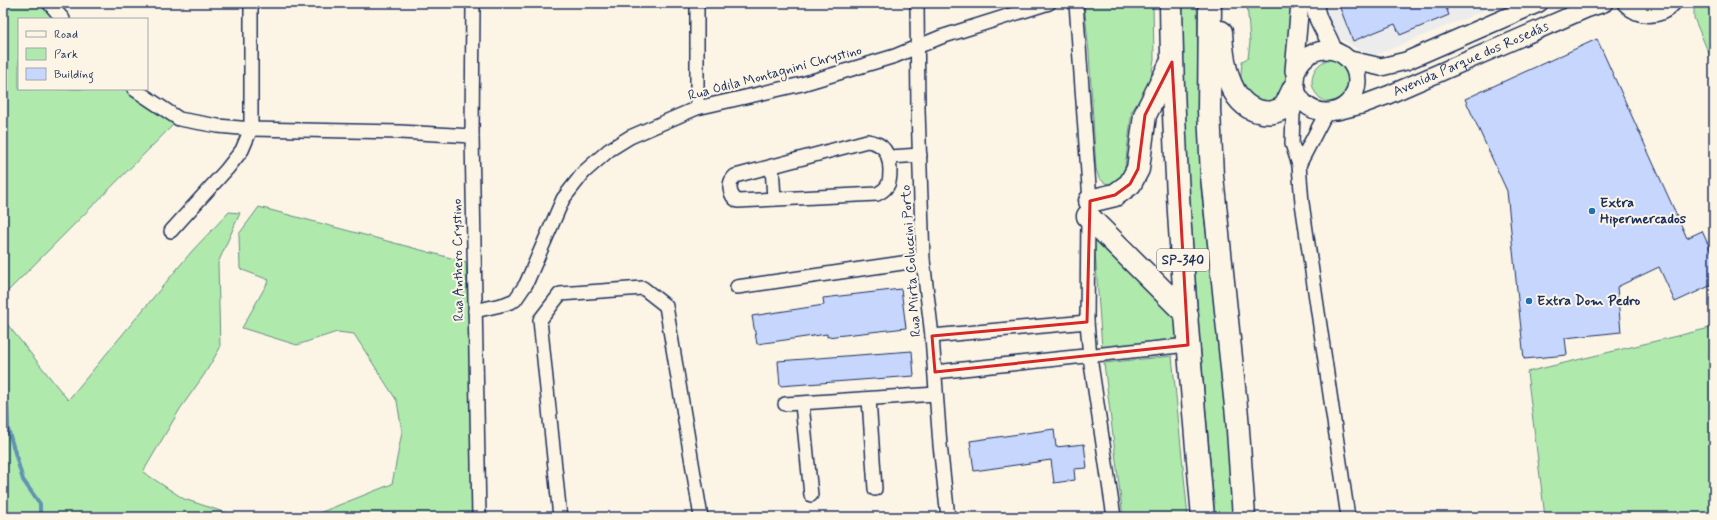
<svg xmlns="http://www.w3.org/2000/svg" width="1717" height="520" viewBox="0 0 1717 520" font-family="Mynerve,sans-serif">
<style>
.built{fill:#ececec}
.green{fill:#b0e9ac;stroke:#668c85}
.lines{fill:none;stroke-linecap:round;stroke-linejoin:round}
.stream{stroke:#5e93b3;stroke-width:4}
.building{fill:#c7d6fd;stroke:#1b2f5e}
.minor-casing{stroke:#1b2f5e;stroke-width:16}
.tertiary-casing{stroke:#1b2f5e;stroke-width:20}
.motorway-casing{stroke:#1b2f5e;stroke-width:25}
.minor{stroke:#fcf5e5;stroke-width:13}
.tertiary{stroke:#fcf5e5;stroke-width:17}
.motorway{stroke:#fcf5e5;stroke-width:22}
.marked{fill:none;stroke:#d62828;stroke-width:3;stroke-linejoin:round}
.poi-dot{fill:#1f6fb2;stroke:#fcf5e5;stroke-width:1.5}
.labels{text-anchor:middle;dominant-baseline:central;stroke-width:4;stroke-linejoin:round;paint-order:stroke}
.shield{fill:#fcf5e5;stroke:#5e6a86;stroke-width:1}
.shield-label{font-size:13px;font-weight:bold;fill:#1b2f5e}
.street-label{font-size:14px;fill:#1b2f5e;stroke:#fcf5e5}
.poi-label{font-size:14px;font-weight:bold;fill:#1b2f5e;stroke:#fcf5e5;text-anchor:start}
</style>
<rect width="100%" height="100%" fill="#fcf5e5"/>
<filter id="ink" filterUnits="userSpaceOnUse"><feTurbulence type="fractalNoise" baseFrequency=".025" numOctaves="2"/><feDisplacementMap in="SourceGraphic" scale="8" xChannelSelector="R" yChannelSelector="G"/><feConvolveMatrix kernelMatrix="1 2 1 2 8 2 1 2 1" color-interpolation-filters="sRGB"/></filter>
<g filter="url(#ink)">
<!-- built -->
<polygon class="built" points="1320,3 1503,3 1371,57 1336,36"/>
<!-- green -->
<g class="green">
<polygon points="3,3 54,3 71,19 19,19 19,89 146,89 179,119 3,296"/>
<polygon points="1084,3 1153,3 1154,59 1150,84 1132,111 1124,175 1110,184 1105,183 1099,178 1096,169 1089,52"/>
<path d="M1181,3H1197L1201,189L1224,384L1237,517H1215C1200,346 1185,175 1181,3Z"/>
<polygon points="1247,3 1294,3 1289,93 1262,108 1240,88 1242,61 1248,58 1250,42"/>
<polygon points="1694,3 1714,3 1714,66 1694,18"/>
<circle cx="1334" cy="81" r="22"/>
<polygon points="259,207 466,262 476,517 309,517 392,484 402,432 397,401 354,334 337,332 297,345 242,328 269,280 240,269 239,234"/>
<polygon points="229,212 240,213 218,263 220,348 204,375 180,409 143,472 184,499 239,517 3,517 3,319 68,400 192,251"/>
<polygon points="1094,238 1176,314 1181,341 1102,348"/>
<polygon points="1714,327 1714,517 1545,517 1527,372"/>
<polygon points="1172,356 1188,517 1123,517 1104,363"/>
</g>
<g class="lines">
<!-- stream -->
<polyline class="stream" points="3,397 7,404 8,429 23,480 40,504 40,517"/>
</g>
<!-- building -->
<g class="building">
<polygon points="1338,3 1444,3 1449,15 1400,35 1395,24 1353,41"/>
<polygon points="1597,39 1687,238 1702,231 1714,257 1714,284 1675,302 1659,267 1617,287 1621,332 1565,338 1567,355 1524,359 1507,191 1465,99"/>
<polygon points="901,289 906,328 827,337 827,334 757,344 752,316 824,305 823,298"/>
<polygon points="912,351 914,376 780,386 778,361"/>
<polygon points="1054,429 1056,447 1084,444 1087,468 1074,469 1075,480 1054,483 1051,460 974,471 970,441"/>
</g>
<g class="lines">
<defs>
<g id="minor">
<polyline points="49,3 63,19"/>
<polyline points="473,3 472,136 479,517"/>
<polyline points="697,3 697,108"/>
<polyline points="917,3 918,110 923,260 932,336 940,445 948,517"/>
<polyline points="1076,3 1090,201 1088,216 1087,322 1090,357 1114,517"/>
<polyline points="134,89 179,119 218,126 251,129 400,132 472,136"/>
<polyline points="1298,98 1293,114 1292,144 1299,165 1302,203 1348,517"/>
<path d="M867,141C884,143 889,153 890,169C890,181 890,188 877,194L738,201C729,196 727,183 735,176Z"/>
<polyline points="890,157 920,155"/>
<polyline points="1299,165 1326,113"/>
<polyline points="772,166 774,199"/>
<polyline points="171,231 227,169 242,150 251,129 251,3"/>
<polyline points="737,287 923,260"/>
<polyline points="475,311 505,304 515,300 526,284 563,199 584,172 609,150 630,137 697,108 802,84 895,56 941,37 1049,3"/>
<polyline points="932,336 1087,322"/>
<polyline points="935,372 1188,345"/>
<polyline points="869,399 875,489"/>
<polyline points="785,404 936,394"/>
<polyline points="802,404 811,495"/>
<polyline points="560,517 540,320 560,294 643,288 666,306 701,517"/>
</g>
<g id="tertiary">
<path d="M1315,3C1315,21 1328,33 1333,50"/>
<path d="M1626,3C1639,17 1659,17 1672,3"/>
<circle cx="1326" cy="81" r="31"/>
<polyline points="1350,60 1381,67 1406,61 1539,3"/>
<polyline points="1294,71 1300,3"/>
<path id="s1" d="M1337,111L1361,105L1388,95L1586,9L1604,3"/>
</g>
<g id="motorway">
<path d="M1171,3C1173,175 1188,346 1203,517"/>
<polyline points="1210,3 1209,110 1212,176 1237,416 1244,517"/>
<path d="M1221,32C1222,59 1228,103 1258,111C1268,114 1275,113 1285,107L1294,88"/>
<polyline points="1090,201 1115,195 1130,184 1138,169 1145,115 1170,65"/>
<polyline points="1088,216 1187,315"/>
</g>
</defs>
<!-- minor casing -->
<use href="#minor" class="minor-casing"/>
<!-- tertiary casing -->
<use href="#tertiary" class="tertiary-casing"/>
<!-- motorway casing -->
<use href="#motorway" class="motorway-casing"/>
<!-- minor -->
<use href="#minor" class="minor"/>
<!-- tertiary -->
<use href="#tertiary" class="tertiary"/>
<!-- motorway -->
<use href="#motorway" class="motorway"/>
</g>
</g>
<!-- marked area -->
<path class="marked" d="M1172,62L1188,345L935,372L932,336L1087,322L1090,201L1115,195L1130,184L1138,169L1145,115Z"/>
<!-- markers -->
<g class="poi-dot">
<circle cx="1592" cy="211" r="4"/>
<circle cx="1529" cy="301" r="4"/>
</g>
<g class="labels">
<!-- shield labels -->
<rect class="shield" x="1157" y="249" width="52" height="22" rx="3"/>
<g class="shield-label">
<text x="1183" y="260">SP-340</text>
</g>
<!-- street labels -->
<g class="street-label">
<text stroke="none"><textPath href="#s1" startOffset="144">Avenida Parque dos Rosedás</textPath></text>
<text transform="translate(775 73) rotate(-15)">Rua Odila Montagnini Chrystino</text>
<text transform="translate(458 260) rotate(-91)">Rua Anthero Crystino</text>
<text transform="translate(911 261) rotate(-94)">Rua Mirta Coluccini Porto</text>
</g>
<!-- poi labels -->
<g class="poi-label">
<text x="1600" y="203">Extra<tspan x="1600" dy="16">Hipermercados</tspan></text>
<text x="1537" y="301">Extra Dom Pedro</text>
</g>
</g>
<!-- margin -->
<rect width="1717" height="520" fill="none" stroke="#fcf5e5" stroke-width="16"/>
<rect x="8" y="8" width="1701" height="504" fill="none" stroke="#1b2f5e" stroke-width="1.5" filter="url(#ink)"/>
<!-- legend -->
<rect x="18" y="18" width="130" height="72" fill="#fcf5e5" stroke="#a2a6af"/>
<rect x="26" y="31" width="20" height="6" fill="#fcf5e5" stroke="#a2a6af"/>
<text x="54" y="38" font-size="12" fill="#1b2f5e">Road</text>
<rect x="26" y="48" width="20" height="12" fill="#b0e9ac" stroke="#a2a6af"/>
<text x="54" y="58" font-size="12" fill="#1b2f5e">Park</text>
<rect x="26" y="68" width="20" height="12" fill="#c7d6fd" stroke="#a2a6af"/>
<text x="54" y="78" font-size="12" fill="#1b2f5e">Building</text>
</svg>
